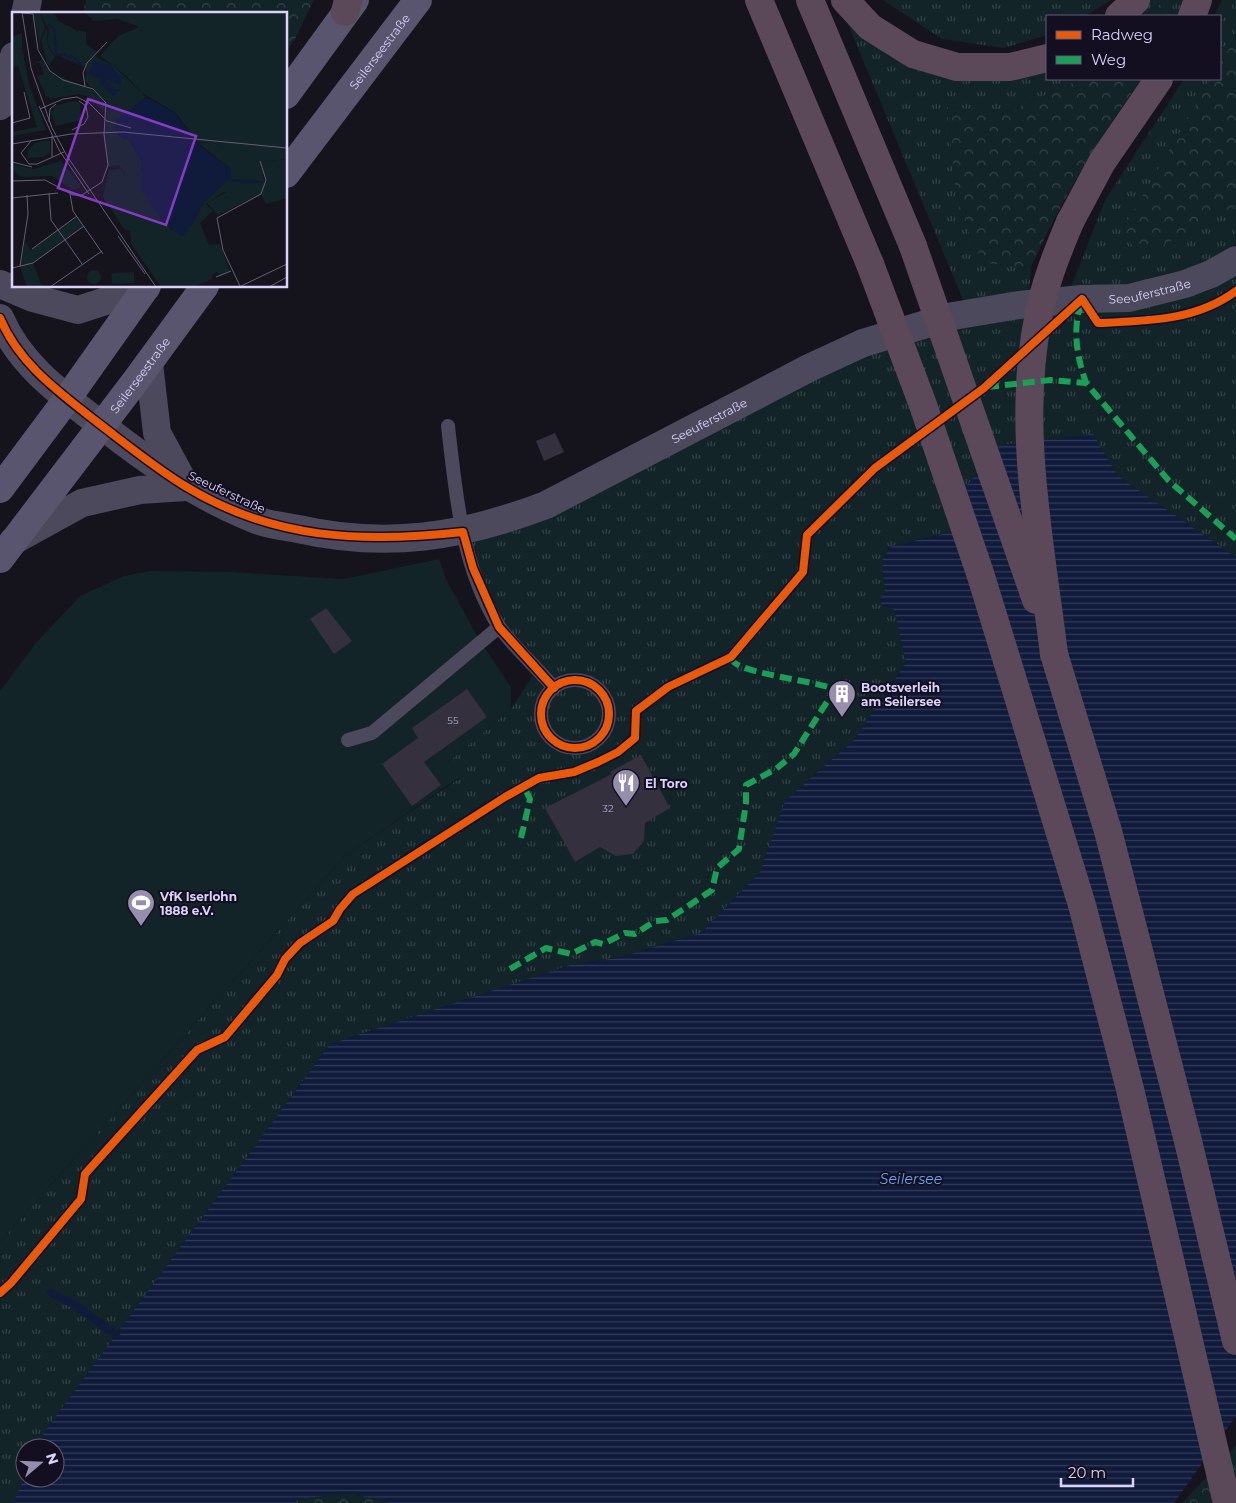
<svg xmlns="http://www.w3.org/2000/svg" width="1236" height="1503" viewBox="0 0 1236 1503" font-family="Montserrat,sans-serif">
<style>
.grass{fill:url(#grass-tufts)}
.forest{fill:url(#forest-crowns)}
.pitch{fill:#122427}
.water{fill:url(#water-rules)}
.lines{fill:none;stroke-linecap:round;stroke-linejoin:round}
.stream{stroke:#101b3b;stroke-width:8}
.building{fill:#34303e}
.service{stroke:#4b495b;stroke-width:14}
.minor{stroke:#4b495b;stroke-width:28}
.secondary{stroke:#59556e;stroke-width:28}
.motorway{stroke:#5b495a;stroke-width:28}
.motorway-bridge{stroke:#5b495a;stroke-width:28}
.quiet{stroke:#1a9f57;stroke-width:6;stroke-dasharray:12 6;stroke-linecap:butt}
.cycleway-casing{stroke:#130f20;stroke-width:11}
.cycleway{stroke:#e8590c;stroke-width:8}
.labels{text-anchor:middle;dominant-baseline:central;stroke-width:4;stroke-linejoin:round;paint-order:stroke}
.number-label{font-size:10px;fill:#b1a9cc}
.street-label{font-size:12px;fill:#dbd1fb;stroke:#130f20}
.poi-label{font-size:12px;font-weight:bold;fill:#dbd1fb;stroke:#130f20;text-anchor:start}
.water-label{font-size:14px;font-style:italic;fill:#68a3f2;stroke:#130f20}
.inset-river{fill:none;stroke:#101b3b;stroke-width:2.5}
.inset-road{fill:none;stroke:#645f75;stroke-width:1}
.view{fill:#853cc5;fill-opacity:0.15;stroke:#853cc5;stroke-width:2.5}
.inset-edge{fill:none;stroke:#dbd1fb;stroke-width:2.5}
</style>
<defs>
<pattern id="grass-tufts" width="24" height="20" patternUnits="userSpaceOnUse" patternTransform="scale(1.25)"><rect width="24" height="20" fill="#122427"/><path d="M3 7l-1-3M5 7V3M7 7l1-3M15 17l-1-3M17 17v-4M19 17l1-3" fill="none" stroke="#344347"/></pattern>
<pattern id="forest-crowns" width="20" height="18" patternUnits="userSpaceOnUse" patternTransform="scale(1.25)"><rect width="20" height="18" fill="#122427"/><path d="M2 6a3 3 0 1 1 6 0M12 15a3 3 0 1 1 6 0" fill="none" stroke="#344347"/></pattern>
<pattern id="water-rules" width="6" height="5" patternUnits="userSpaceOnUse" patternTransform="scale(1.25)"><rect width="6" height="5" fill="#101b3b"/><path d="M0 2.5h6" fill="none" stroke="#323b58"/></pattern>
</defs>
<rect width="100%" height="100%" fill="#15131c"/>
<!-- grass -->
<g class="grass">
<polygon points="883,0 1111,0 1085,16 1047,16 1047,35 1004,48 942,39"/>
<polygon points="1148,0 1164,0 1149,16 1136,16"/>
<polygon points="1173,0 1186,0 1179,16 1171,16"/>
<polygon points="1222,0 1236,0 1236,37 1220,64 1220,16 1214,16"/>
<polygon points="840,5 898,57 1047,68 1047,79 1081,79 1006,113 947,107 957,203 982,263 1031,267 1029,297 966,307"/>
<path d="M1184,79H1211L1124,229L1139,258L1236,206V243C1229,251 1220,255 1210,260C1164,286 1123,286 1071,287L1105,200Z"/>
<polygon points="1236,268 1236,557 1118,476 1093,434 955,531 889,547 882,561 885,592 894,609 906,663 854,740 785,801 760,872 701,933 620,957 570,965 330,1044 45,1431 37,1448 25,1448 25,1476 13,1503 0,1503 0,1242 346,855 460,778 448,762 511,709 540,664 505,628 495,611 466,536 861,349"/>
</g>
<!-- forest -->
<g class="forest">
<polygon points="86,0 314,0 295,39 286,52 286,14 83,14"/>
<polygon points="1164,0 1173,0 1171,16 1149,16"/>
<polygon points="1236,37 1236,206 1139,258 1123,229 1211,79 1220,79 1220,64"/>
<path d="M1081,79H1142C1097,140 1063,198 1031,267L982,263L957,203L947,107L1006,113Z"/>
<polygon points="1236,1446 1236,1503 1182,1503"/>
<polygon points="350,1493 389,1503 295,1503 297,1499"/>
</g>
<!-- pitch -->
<polygon class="pitch" points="439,559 446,579 480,641 511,687 511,709 448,762 460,777 346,855 0,1242 0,691 35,644 80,596 124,576 151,571 232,572 343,579"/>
<!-- water -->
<polygon class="water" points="1093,434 1118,476 1236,557 1236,1416 1174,1503 389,1503 350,1493 297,1499 295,1503 13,1503 25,1476 25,1478 55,1478 55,1448 37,1448 45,1431 330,1044 570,965 617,958 701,933 760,872 785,801 854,740 906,663 894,609 882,606 880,599 885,592 882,561 890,547 955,531 967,485 1000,445"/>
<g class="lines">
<!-- stream -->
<polyline class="stream" points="51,1293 75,1305 116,1335"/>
</g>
<!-- building -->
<g class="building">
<polygon points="555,433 564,452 544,461 536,441"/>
<polygon points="326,608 352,641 334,654 310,619"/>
<polygon points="467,689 487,717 424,762 441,785 412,806 382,764 418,738 412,728"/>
<polygon points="641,755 670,808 645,823 644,841 633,854 616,856 600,847 575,862 545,808 612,774 610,772"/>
</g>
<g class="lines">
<!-- service -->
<g class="service">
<path d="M448,426C456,494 461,565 498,625C511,645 538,668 554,688"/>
<circle cx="575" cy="714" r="34"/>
<polyline points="348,740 372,733 499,627"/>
</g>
<!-- minor -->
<g class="minor">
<polyline points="25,14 28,0"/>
<polyline points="0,106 14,56"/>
<polyline points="0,284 33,298 78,310 146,288"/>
<path id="s1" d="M0,318C20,365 61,394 100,424C148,462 197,496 254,519C267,525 284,526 298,529C387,549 462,537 546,505L809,368L863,343L953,316L1019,305L1082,299L1129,298L1185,284L1211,274L1236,260"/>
<polyline points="149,363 157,433 183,481"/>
<polyline points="13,541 82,503 140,490 186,487"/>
</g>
<!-- secondary -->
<g class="secondary">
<polyline points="286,95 355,0"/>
<path id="s2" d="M286,174L418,0"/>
<polyline points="0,489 67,399 147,286"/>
<path id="s3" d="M0,559L137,379L205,286"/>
</g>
<!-- motorway -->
<g class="motorway">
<polyline points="759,0 870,264"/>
<polyline points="810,0 913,246"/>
<polyline points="845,0 870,27 913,54 957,67 1010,67 1047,58"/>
<polyline points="345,12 348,0"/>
<polyline points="1119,16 1136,0"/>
<polyline points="1192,16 1198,0"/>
<polyline points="1070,222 1102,162 1159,79"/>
<polyline points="1054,654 1108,831 1188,1141 1236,1341"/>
</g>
<!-- motorway-bridge -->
<g class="motorway-bridge">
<polyline points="913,246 1036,600"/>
<polyline points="870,264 923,405 980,573 1082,905 1130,1089 1227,1503"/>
<path d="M1054,654C1041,546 1016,426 1038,319C1044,285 1057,253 1070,222"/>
</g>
<!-- quiet -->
<g class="quiet">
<path d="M1081,303C1072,331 1077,356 1086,383"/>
<polyline points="987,387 1051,380 1086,383 1169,481 1236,539"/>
<polyline points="521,838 530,799 524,787"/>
<path d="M510,969L546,948L571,954L595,942L603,944L625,933L635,934L655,921L667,920L712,890L717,868L739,849L746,803V785L776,769L794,754L835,689C813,681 749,674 735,663C734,663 731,658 731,657"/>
</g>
<defs>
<g id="cycleway">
<path d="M0,318C19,364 59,392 97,422C126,444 154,467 185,486C273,540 363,543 463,532L473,568L499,627L554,688"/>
<circle cx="575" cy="714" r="34"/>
<path d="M0,1293L11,1283L81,1199L85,1174L197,1050L225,1037L277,975L285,959L300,943L333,921L340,909L353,894L505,797L539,778L574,772L598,762L618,752L635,738L636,711L668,687L731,657L803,572L807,535L875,468L984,388L1082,299L1098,323C1146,321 1196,321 1236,291"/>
</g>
</defs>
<!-- cycleway casing -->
<use href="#cycleway" class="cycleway-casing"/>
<!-- cycleway -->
<use href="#cycleway" class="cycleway"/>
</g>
<!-- icons -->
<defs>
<symbol id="building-pin" viewBox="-11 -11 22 30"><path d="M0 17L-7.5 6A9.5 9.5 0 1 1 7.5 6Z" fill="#968ead" stroke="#130f20"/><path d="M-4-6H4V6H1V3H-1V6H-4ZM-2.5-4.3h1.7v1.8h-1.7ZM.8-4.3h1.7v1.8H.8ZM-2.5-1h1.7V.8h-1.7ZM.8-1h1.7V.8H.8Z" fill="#fff"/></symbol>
<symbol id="restaurant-pin" viewBox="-11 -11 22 30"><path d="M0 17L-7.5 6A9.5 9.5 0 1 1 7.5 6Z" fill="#968ead" stroke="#130f20"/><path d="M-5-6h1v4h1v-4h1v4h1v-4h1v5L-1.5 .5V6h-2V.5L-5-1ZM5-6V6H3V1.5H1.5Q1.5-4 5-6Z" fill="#fff"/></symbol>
<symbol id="stadium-pin" viewBox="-11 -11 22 30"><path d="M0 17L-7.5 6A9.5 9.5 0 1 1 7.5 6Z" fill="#968ead" stroke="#130f20"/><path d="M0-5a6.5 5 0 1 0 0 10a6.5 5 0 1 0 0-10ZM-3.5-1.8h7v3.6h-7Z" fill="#fff"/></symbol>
</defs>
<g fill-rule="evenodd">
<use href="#building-pin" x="826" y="678" width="32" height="43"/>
<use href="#restaurant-pin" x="610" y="767" width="32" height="43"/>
<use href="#stadium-pin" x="125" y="887" width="32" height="43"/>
</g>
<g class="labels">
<!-- number labels -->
<g class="number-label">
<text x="453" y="720">55</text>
<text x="608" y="808">32</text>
</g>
<!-- street labels -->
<g class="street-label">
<text stroke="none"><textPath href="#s2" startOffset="154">Seilerseestraße</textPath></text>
<text stroke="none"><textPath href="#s1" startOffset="1276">Seeuferstraße</textPath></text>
<text stroke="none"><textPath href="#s3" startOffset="231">Seilerseestraße</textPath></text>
<text stroke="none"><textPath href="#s1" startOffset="811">Seeuferstraße</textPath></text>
<text transform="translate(227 492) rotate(25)">Seeuferstraße</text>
</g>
<!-- poi labels -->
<g class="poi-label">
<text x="861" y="687">Bootsverleih<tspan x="861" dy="14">am Seilersee</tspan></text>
<text x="645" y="783">El Toro</text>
<text x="160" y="896">VfK Iserlohn<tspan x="160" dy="14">1888 e.V.</tspan></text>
</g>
<!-- water labels -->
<g class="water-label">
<text x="911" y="1179">Seilersee</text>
</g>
</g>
<!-- overview -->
<g transform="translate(12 12)">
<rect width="275" height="275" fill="#15131c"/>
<path d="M21,0H27L33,14L28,30L30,44ZM32,0H42L46,9L66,19L62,22L52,17ZM35,15V32L43,45L37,53L29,29ZM10,21V36L6,37L9,53L0,55V25ZM83,44L103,55L134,85L108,107L112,127H116L130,149L129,159L150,208L160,218L179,214L192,190L219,165V157L186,131L199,130L247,148L253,172L210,181L194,192L201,199L188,211L197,233L208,232L218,259L208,265L205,260L200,263V267L181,275H149L119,232L113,162L107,153L96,155L92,127L96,93L73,69L75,51ZM65,205L71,214L21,251L30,275H15L8,255L13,229L19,238Z" fill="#122427"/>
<path d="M27,0H32L62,22L67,18L74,20V32L85,40L72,55L42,42L35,31L37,18ZM72,0H275V147L249,150L199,130L186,131L164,101L130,81L113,63L88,44L106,24L127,15L106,7L82,9ZM29,29L37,53L53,66H51L80,78L92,90L93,100L77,85L67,82L39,87L34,84L25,64L32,62L28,51H21L30,48L40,62L49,68L50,65L35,52ZM10,36L17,72L34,118L0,124V120L25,115L6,54L9,52L6,37ZM61,89L68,91L69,108L44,114L39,101L43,94ZM38,128V141L31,145L16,146V138L23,131ZM49,149L69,174L66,177H59L40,164L9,165L0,157V152L22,157ZM169 261a9 9 0 1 1 18 0a9 9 0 1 1-18 0Z" fill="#122427"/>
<path d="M275,147V186L254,192L249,182L206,203L195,191L220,177L255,171L249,150Z" fill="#122427"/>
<path d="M109,157L136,208L120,220L112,217L91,185L97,158ZM75 265a7 7 0 1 1 14 0a7 7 0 1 1-14 0ZM122,260V271L100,272L99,261Z" fill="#122427"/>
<path d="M83,49L98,53L110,66L108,73L94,67L102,77L108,78L105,82L101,84L86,68L91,65L84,66L76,61ZM134,85L163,101L185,132L219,157V165L192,190L179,214L174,216L177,218L174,223L168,224L150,208L129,178L130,148L116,127L107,125L103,115L104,108Z" fill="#101b3b"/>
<path class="inset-river" d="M36,12L42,17L44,43L53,42L56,46L61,44L70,54M216,168L250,170"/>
<path class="inset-road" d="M10,0L19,56L40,116L55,144L144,275M73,74L71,61L75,51L95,30M27,94L47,138L77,182M28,97L51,87L65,85L77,91L95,109L119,116M37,110L38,97L44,92M0,111L18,106L12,80M60,118L72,112L76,105L74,94L67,89M40,124V145M19,129L9,141L17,152H25L52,140M0,132L59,122L111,120L275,136M0,150L20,155M0,169L33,168L61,183H70L90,170L96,153L92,122L94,91L81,77L51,68L38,59L26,38L21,2L10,1M37,181L39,208L70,252M58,182L61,199L91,242M0,186L46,181M106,224L133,262M20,237L65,204M8,254L16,202L15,183M0,256L21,251L72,214M204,265L219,259M228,274L211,238L205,206L249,182L254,168L248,149M38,275L90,239M227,275L275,252M257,275L275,265"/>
<path class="view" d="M76,87L184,124L154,213L46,176Z"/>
<rect width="275" height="275" class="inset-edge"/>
</g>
<!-- legend -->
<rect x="1046" y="15" width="175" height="65" fill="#130f20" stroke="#635d78"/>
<rect x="1056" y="31" width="25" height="8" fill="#e8590c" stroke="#635d78"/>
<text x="1091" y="40" font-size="15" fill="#dbd1fb">Radweg</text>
<rect x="1056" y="56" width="25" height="8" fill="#1a9f57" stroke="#635d78"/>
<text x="1091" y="65" font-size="15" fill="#dbd1fb">Weg</text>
<!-- north arrow -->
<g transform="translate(40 1463) rotate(71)"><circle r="24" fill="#130f20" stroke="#635d78"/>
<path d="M0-4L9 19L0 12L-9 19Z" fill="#968ead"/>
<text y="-8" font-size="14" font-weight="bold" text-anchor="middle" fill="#dbd1fb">N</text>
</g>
<!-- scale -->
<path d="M1061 1478v8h72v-8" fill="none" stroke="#dbd1fb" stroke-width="2.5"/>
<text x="1068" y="1478" font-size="15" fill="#dbd1fb" stroke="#130f20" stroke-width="4" paint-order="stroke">20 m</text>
</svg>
